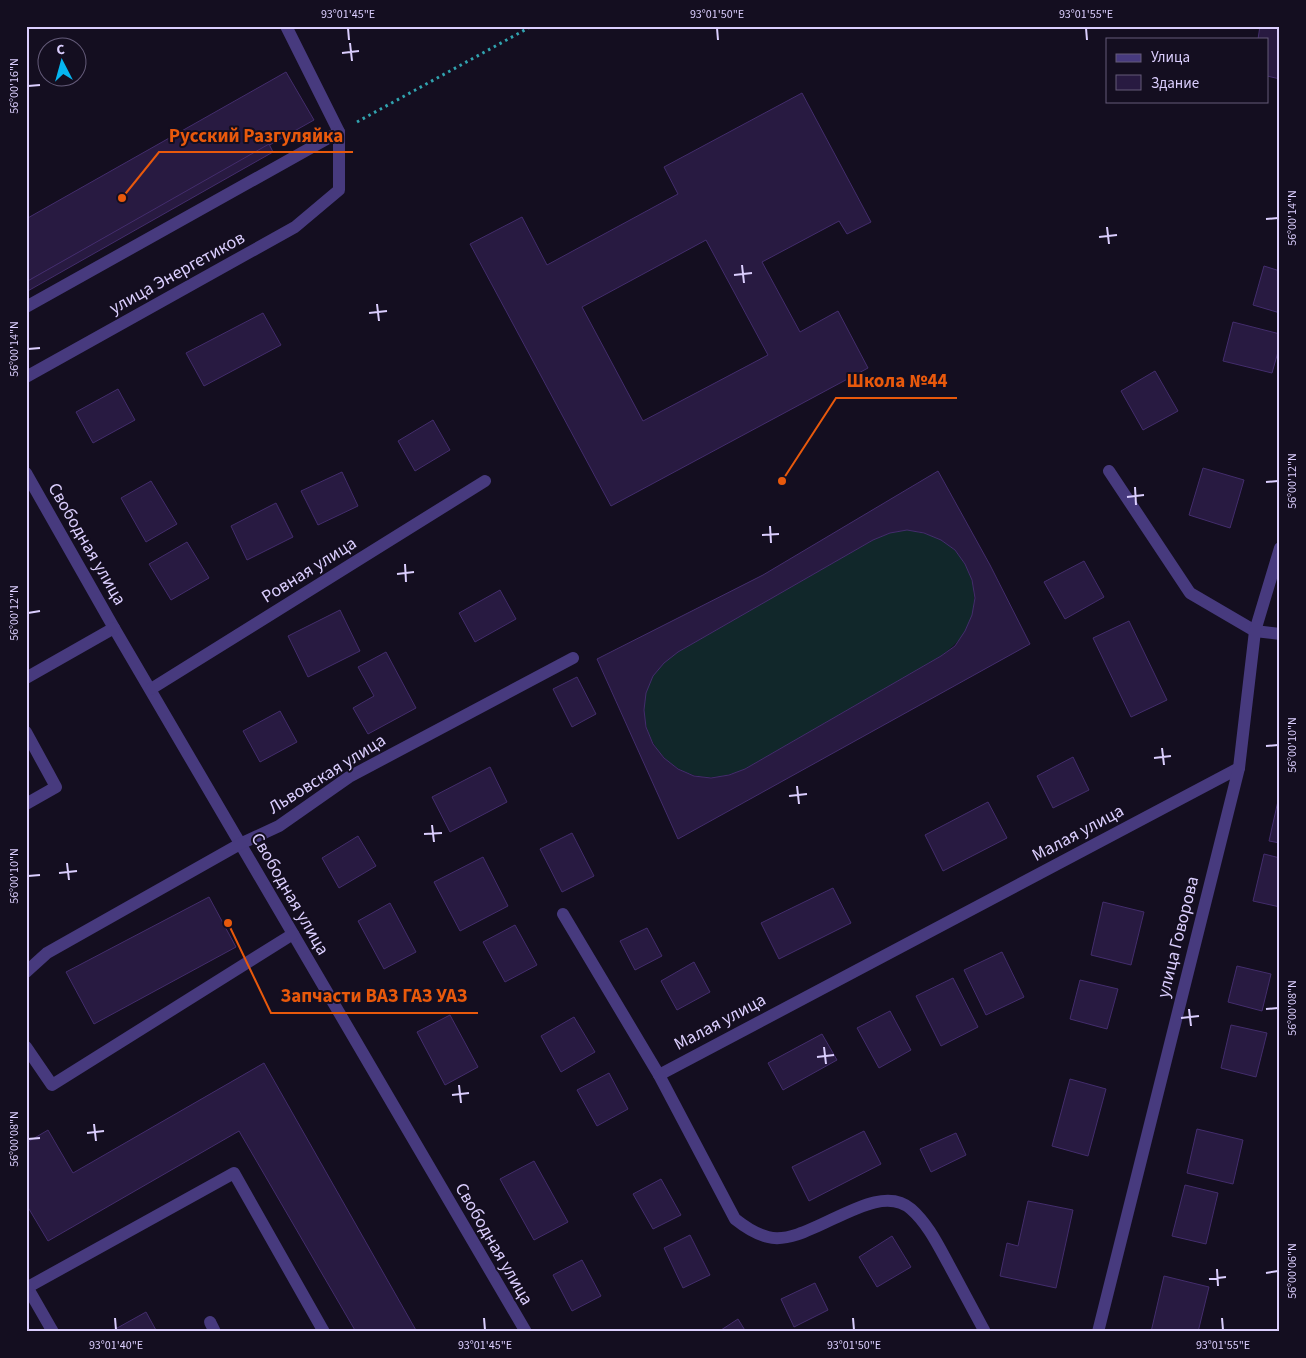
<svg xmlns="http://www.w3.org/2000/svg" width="1306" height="1358" viewBox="0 0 1306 1358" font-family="'Source Sans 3',sans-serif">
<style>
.pitch{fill:#11272a}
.building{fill:#281a41;stroke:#432d6c;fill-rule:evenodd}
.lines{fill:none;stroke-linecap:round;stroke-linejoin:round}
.path{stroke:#31a3af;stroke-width:3;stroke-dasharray:2.5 4;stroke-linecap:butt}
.minor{stroke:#473a7e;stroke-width:12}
.ticks{fill:none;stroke:#dbcefe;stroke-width:2}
.labels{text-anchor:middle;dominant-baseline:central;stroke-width:4;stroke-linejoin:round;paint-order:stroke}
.street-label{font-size:18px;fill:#dbcefe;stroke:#140e20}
.leader{fill:none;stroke:#e8590c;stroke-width:2}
.callout-dot{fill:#e8590c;stroke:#140e20;stroke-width:2}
.callout-label{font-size:19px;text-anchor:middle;font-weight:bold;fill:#e8590c;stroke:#140e20;stroke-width:4;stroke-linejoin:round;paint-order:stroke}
.neatline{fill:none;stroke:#dbcefe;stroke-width:2}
.ticks-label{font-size:12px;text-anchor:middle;fill:#dbcefe}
</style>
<rect width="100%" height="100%" fill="#140e20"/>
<!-- pitch -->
<path class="pitch" d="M907,530C919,532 929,534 940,539C972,556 984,601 965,632C958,642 950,649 941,656L745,769C734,773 724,777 712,777C661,779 627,719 653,676C659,666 668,659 678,652L873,540L890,533Z"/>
<!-- building -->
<g class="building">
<polygon points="1260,26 1280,26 1280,79 1267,76 1267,39 1258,39"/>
<polygon points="286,72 314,120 26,282 26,219"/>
<path d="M802,93L871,222L847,234L839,221L762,262L800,332L838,311L868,368L611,506L470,244L522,217L547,265L678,194L664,167ZM706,240L768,355L643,421L582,307Z"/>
<polygon points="269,144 273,152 26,292 26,282"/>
<polygon points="1264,266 1280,271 1280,313 1253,305"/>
<polygon points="263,313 281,345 204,386 186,353"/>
<polygon points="1233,322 1280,334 1280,345 1272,373 1223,361"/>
<polygon points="1155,371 1178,411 1143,430 1121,391"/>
<polygon points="118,389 135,420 93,443 76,412"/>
<polygon points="433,420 450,450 415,471 398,441"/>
<polygon points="1203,468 1244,480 1230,528 1189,515"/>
<path d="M938,471L990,565L1030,644L678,839L597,659L763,575ZM907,530L924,533L941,540L955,550L965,564L972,580L975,598L972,615L965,631L955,646L941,656L745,769L729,775L711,778L694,776L678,769L664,758L653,744L646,727L644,710L646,693L653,676L664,663L678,652L873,540L890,533Z"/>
<polygon points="342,472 358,506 318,525 301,491"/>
<polygon points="151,481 177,524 146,542 121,498"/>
<polygon points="276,503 293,537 247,560 231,526"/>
<polygon points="187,542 209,578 171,600 149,564"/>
<polygon points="1084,561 1104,597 1065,619 1044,582"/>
<polygon points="500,590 516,619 475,642 459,613"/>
<polygon points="340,610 360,651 308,677 288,636"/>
<polygon points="1129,621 1167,700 1131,717 1093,638"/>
<polygon points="386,652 416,708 368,734 353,708 374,696 358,667"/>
<polygon points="577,677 596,714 572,727 553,689"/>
<polygon points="280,711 297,742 260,762 243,731"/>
<polygon points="1073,757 1089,790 1053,808 1037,776"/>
<polygon points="490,767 507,802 450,832 432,797"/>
<polygon points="1280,792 1280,843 1269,841"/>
<polygon points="988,802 1007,838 943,871 925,835"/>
<polygon points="572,833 594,876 562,892 540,849"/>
<polygon points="358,836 376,866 339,888 322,858"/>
<polygon points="1264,854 1280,858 1280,907 1253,901"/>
<polygon points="483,857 508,906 460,931 434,882"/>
<polygon points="833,888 851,923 779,959 761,923"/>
<polygon points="209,897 236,947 94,1024 66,972"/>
<polygon points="1103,902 1144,912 1131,965 1091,955"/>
<polygon points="390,903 416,952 384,969 358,921"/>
<polygon points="515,925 537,965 505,982 483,942"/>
<polygon points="647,928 662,956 635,970 620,941"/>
<polygon points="1002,952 1024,997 986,1015 964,970"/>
<polygon points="694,962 710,992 677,1010 661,981"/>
<polygon points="1237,966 1271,974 1262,1011 1228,1002"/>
<polygon points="953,978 978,1027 941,1046 916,996"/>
<polygon points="1080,980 1118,989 1107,1029 1070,1019"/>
<polygon points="890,1011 911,1050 879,1068 857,1028"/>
<polygon points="450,1015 478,1067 445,1085 417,1032"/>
<polygon points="574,1017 595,1052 561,1072 541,1036"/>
<polygon points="1231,1025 1267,1033 1256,1077 1221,1068"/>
<polygon points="822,1034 837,1060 783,1090 768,1063"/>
<polygon points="264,1063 417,1332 356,1332 239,1131 48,1241 26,1204 26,1143 48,1130 73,1173"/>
<polygon points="609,1073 628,1109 597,1126 577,1090"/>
<polygon points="1070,1079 1106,1089 1088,1156 1052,1146"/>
<polygon points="1197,1129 1243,1140 1233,1184 1187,1173"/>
<polygon points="864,1131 881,1164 809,1201 792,1167"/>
<polygon points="956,1133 966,1155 931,1172 920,1149"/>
<polygon points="534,1161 568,1222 534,1240 500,1179"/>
<polygon points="661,1179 681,1215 653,1229 633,1194"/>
<polygon points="1185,1185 1218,1193 1206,1244 1172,1236"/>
<polygon points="1028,1201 1073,1210 1056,1288 1000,1276 1007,1243 1018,1246"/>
<polygon points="690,1235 710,1275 683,1288 664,1248"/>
<polygon points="892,1236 911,1267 877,1287 859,1257"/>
<polygon points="582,1260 601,1296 572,1311 553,1275"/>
<polygon points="1164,1276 1209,1287 1198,1332 1151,1332"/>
<polygon points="815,1283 828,1310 794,1327 781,1299"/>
<polygon points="146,1312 157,1332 110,1332"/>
<polygon points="738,1319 746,1332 718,1332"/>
</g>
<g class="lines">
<!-- path -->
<polyline class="path" points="357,122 532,26"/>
<!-- minor -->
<g class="minor">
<polyline points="26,307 339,132 286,26"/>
<polyline points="26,377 295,227 339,190 339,132"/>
<polyline points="1109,471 1190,593 1255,631 1280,634"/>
<polyline points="26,473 114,628 526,1332"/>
<polyline points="26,678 114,628"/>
<polyline points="151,689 485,481"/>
<polyline points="26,732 56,787 26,804"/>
<polyline points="563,914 659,1075"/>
<polyline points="26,972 47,953 240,844 279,826 349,777 573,658"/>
<polyline points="26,1047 52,1085 293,934"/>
<polyline points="26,1285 53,1332"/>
<polyline points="28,1287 234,1173 324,1332"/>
<polyline points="210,1322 215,1332"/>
<path d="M985,1332C973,1310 961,1287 949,1265C938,1245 928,1224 911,1209C875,1177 808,1248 768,1237C755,1234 745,1227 735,1219L659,1075L1239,768"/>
<polyline points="1098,1332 1239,768 1255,631 1280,548"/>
</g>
</g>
<!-- ticks -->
<path class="ticks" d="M348,28L349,40M717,28L718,40M1086,28L1087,40M350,43L352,61M342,53L359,51M28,86L40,85M1266,219L1278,218M1107,227L1109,244M1099,237L1117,235M742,265L744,283M734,275L752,273M377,304L379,321M369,313L387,311M28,349L40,348M1266,482L1278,481M1135,487L1136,505M1127,497L1144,495M770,526L771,543M762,535L779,534M405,564L406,582M397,574L414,572M28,613L40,611M1266,746L1278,745M1162,748L1164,765M1154,758L1171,756M797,786L799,804M789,796L807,794M432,825L434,842M424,834L442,833M67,863L69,880M59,873L77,871M28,876L40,875M1189,1009L1191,1026M1266,1009L1278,1008M1181,1018L1199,1016M824,1047L826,1064M817,1057L834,1055M459,1085L461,1103M452,1095L469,1093M94,1124L96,1141M87,1133L104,1131M28,1139L40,1138M1217,1269L1218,1286M1266,1273L1278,1271M1209,1279L1226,1277M115,1318L116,1330M484,1318L485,1330M853,1318L854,1330M1222,1318L1223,1330"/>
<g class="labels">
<!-- street labels -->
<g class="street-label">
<text transform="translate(177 273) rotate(-29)">улица Энергетиков</text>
<text transform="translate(87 544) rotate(60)">Свободная улица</text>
<text transform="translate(309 570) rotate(-32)">Ровная улица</text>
<text transform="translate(327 774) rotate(-32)">Львовская улица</text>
<text transform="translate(1078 833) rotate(-28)">Малая улица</text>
<text transform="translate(290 894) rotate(60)">Свободная улица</text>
<text transform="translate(1178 937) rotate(-76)">улица Говорова</text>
<text transform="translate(720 1022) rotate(-28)">Малая улица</text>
<text transform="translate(494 1244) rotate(60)">Свободная улица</text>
</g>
</g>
<!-- callouts -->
<path class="leader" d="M122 198L159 152H353M782 481L836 398H957M228 923L271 1013H478"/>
<g class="callout-dot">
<circle cx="122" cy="198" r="5"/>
<circle cx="782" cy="481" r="5"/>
<circle cx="228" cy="923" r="5"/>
</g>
<g class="callout-label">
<text x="256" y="142">Русский Разгуляйка</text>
<text x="897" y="387">Школа №44</text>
<text x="374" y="1002">Запчасти ВАЗ ГАЗ УАЗ</text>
</g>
<!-- border -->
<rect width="1306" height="1358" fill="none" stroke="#140e20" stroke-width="55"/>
<!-- legend -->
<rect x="1106" y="38" width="162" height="65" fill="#140e20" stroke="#645b79"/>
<rect x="1116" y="54" width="25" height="8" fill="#473a7e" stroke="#645b79"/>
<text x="1151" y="62" font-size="15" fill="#dbcefe">Улица</text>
<rect x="1116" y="75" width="25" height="15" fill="#281a41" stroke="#645b79"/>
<text x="1151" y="88" font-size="15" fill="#dbcefe">Здание</text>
<!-- north arrow -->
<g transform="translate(62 62) rotate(354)"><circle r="24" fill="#140e20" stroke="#645b79"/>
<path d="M0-4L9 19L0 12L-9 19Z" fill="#06b6f1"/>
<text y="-8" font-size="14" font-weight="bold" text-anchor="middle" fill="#dbcefe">С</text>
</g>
<rect x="28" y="28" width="1250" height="1302" class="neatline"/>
<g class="ticks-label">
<text x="348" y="18">93°01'45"E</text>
<text x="717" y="18">93°01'50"E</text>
<text x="1086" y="18">93°01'55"E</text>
<text transform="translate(14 86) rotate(-90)" y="4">56°00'16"N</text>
<text transform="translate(1292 218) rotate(-90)" y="4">56°00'14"N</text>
<text transform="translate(14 349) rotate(-90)" y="4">56°00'14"N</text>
<text transform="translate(1292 481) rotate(-90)" y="4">56°00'12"N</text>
<text transform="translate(14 613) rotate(-90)" y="4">56°00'12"N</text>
<text transform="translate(1292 745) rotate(-90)" y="4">56°00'10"N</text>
<text transform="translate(14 876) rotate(-90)" y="4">56°00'10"N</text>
<text transform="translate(1292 1008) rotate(-90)" y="4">56°00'08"N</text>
<text transform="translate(14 1139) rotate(-90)" y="4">56°00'08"N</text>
<text transform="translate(1292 1271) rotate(-90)" y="4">56°00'06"N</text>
<text x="116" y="1349">93°01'40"E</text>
<text x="485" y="1349">93°01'45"E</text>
<text x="854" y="1349">93°01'50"E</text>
<text x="1223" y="1349">93°01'55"E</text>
</g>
</svg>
